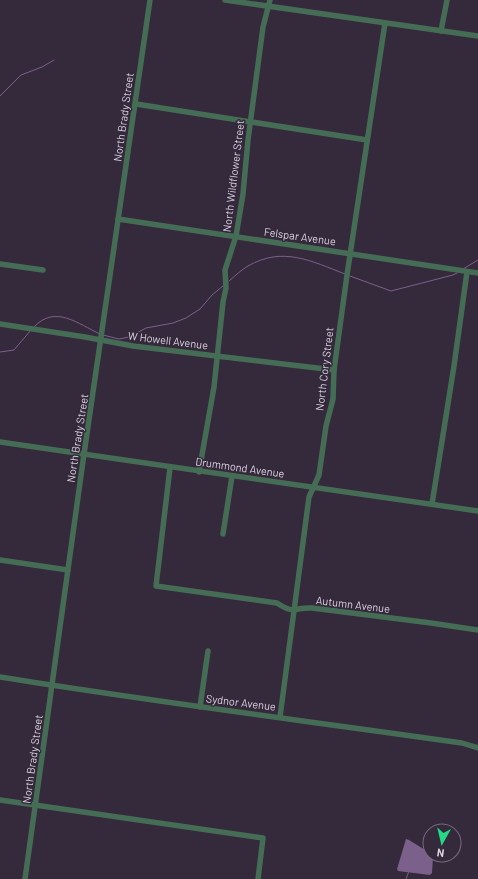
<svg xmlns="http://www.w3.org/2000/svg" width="478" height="879" viewBox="0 0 478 879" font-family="Barlow,sans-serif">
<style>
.water{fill:#7b608b}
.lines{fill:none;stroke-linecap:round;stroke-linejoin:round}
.stream{stroke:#7b608b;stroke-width:1}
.minor{stroke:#456d55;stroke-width:5.5}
.labels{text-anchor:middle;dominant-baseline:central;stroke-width:3;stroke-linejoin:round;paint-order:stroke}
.street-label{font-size:11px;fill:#dad2df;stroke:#35293c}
</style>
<rect width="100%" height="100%" fill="#35293c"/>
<!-- water -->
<polygon class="water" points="406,839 409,840 430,853 430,855 432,855 433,857 432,873 430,875 398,871 397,869"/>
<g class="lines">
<!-- stream -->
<g class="stream">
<polyline points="0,96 21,75 42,67 54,60"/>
<polyline points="463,269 478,260"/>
<polyline points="350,276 391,291 453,275 457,273"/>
<path d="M229,281C235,276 241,270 248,266C283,246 311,261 345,274"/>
<path d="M34,327C55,304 78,324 100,334"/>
<polyline points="103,335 119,339 129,337 146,328 173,323 186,318 200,309 212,295 223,286"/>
<polyline points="0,352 14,350 31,330"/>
<polyline points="406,879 409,871"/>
</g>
<!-- minor -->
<g class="minor">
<polyline points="225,0 478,36"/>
<polyline points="441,31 447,0"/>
<polyline points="136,104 367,140"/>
<polyline points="118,219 478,273"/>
<polyline points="0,264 43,270"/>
<polyline points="0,324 85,337 133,346 334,370"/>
<polyline points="0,442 478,511"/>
<path d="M170,468L156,586L277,603C295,615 294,607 312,608L431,623L478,630"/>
<polyline points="199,472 214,387 223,302 226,288 225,270 236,236 243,194 248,140 263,27 270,0"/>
<polyline points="432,504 454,366 467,272"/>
<polyline points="223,534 232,476"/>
<polyline points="0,560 68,570"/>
<path d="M0,677C154,702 308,721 462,743L478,748"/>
<polyline points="200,707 208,651"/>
<polyline points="280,717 309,497 319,475 326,426 333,399 334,370 347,275 385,23"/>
<polyline points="0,800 263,838 258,879"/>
<polyline points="25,879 84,454 150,0"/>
</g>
</g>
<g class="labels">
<!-- street labels -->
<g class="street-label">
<text transform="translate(123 117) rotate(-82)">North Brady Street</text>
<text transform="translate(233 176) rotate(-83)">North Wildflower Street</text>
<text transform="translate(300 236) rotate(8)">Felspar Avenue</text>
<text transform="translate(168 340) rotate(7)">W Howell Avenue</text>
<text transform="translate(324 369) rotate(-83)">North Cory Street</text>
<text transform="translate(77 438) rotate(-81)">North Brady Street</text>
<text transform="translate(240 467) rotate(8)">Drummond Avenue</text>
<text transform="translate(353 604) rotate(7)">Autumn Avenue</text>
<text transform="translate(241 702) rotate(7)">Sydnor Avenue</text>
<text transform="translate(32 759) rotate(-82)">North Brady Street</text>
</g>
</g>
<!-- north arrow -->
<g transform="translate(442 843) rotate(188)"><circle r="19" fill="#35293c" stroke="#776d7d"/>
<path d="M0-3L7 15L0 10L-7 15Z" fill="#24d886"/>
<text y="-6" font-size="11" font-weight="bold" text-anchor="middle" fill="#dad2df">N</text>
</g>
</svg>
